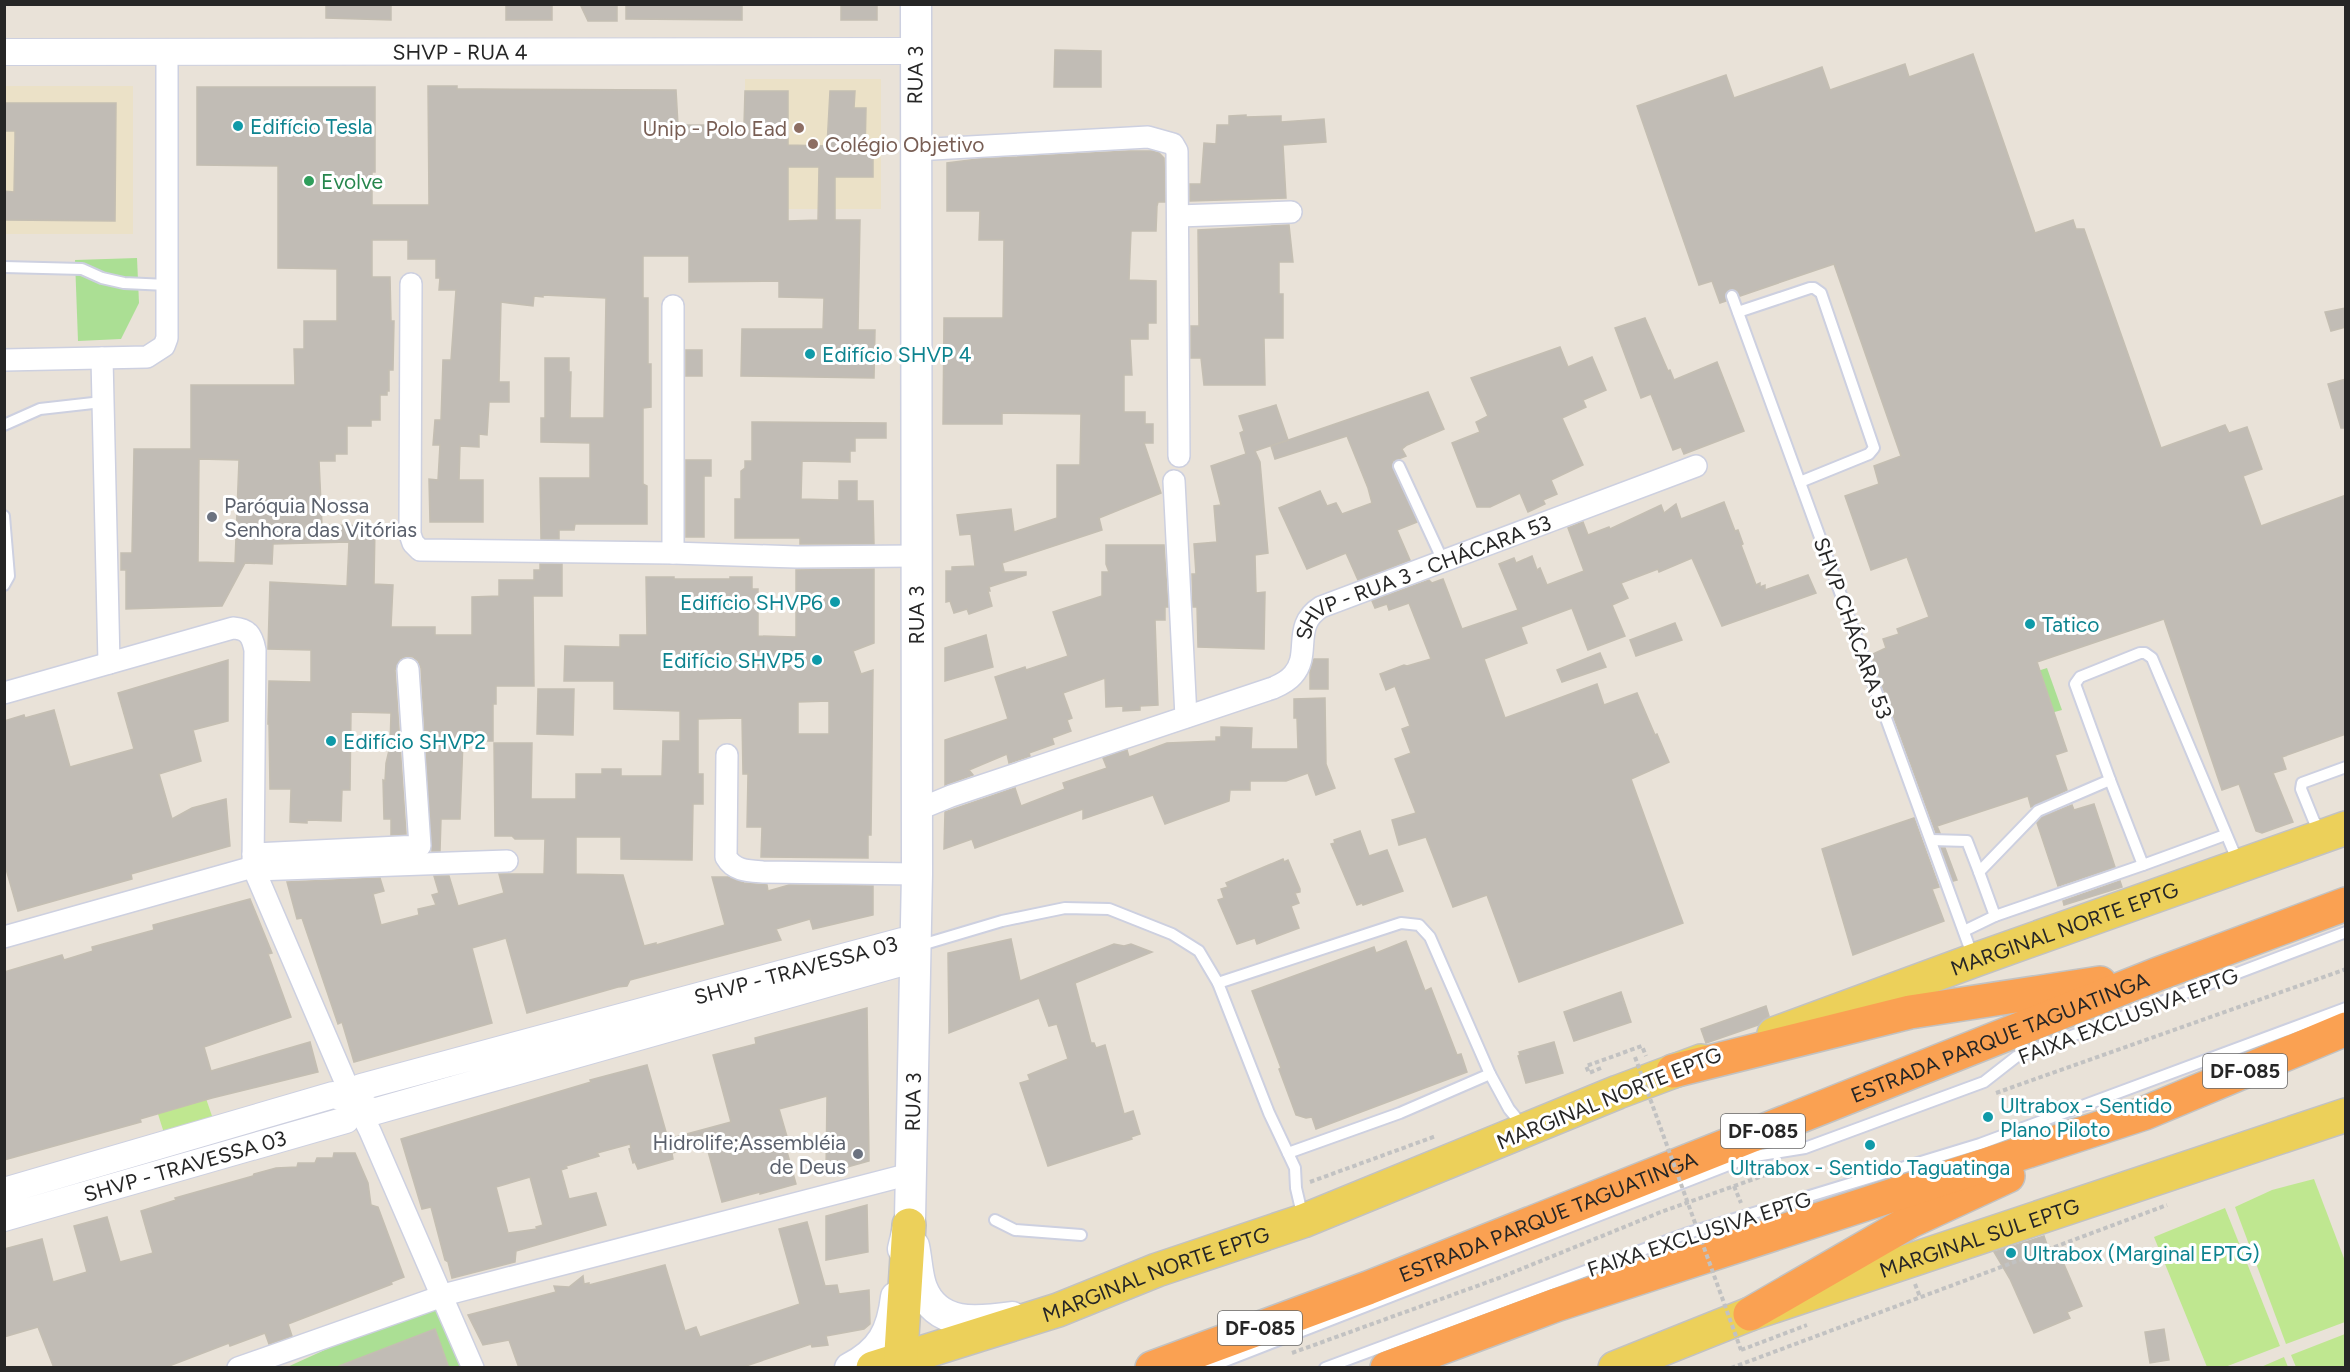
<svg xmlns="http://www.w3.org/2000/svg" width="2350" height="1372" viewBox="0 0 2350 1372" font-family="Figtree,sans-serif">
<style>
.education{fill:#ebe1c7}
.green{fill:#abdf94}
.pitch{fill:#bfe790}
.building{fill:#c1bcb5;stroke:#c4beb2;stroke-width:1.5;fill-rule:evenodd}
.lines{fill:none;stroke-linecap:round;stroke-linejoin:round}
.service-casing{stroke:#cdd0e0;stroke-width:14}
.minor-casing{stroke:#cdd0e0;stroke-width:24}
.tertiary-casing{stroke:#cdd0e0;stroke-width:28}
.secondary-casing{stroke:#cdd0e0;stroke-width:33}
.primary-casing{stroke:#c2c2c2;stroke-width:36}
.motorway-casing{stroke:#c2c2c2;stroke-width:36}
.path{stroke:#c2c2c2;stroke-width:4;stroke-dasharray:4.5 3;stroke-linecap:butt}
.service{stroke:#fff;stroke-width:10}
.minor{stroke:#fff;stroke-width:21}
.tertiary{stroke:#fff;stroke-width:26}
.secondary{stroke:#fff;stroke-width:30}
.primary{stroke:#ecd05a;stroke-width:33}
.motorway{stroke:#faa152;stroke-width:33}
.path-bridge{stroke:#c2c2c2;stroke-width:4;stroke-dasharray:4.5 3;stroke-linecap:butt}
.culture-dot{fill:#0f9aa8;stroke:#fff;stroke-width:2}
.education-dot{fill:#8d6e63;stroke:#fff;stroke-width:2}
.leisure-dot{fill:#2e9e5b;stroke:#fff;stroke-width:2}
.worship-dot{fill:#6b7280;stroke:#fff;stroke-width:2}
.labels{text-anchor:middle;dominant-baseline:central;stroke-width:6;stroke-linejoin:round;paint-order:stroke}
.shield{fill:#fff;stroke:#676767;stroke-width:1.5}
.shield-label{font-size:20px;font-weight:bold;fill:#262626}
.street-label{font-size:21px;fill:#262626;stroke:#fff}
.culture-label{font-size:21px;fill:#0d838f;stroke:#fff;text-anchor:start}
.education-label{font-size:21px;fill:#785e54;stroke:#fff;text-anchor:end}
.leisure-label{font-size:21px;fill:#27864d;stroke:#fff;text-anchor:start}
.worship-label{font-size:21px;fill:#5b616d;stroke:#fff;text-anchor:start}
</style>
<rect width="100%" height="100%" fill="#e9e2d8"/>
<!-- education -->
<g class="education">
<rect x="745" y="79" width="136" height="130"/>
<rect x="5" y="86" width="128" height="148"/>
</g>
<!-- green -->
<g class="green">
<polygon points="137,258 139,303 121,339 78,341 75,260"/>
<polygon points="2047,668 2062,710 2047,714 2016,678"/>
<polygon points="435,1300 460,1367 285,1368"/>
</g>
<!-- pitch -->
<g class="pitch">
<polygon points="180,1022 213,1119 164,1133 133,1035"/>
<polygon points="2314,1179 2345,1261 2345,1322 2286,1344 2235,1207 2272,1190"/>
<polygon points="2225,1208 2280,1346 2225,1367 2207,1367 2154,1237"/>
<polygon points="2345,1334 2345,1367 2296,1367 2291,1355"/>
<polygon points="2284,1357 2288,1367 2261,1367"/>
</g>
<!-- building -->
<g class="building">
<polygon points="326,4 391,4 391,20 326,18"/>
<rect x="506" y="4" width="46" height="16"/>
<polygon points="580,4 617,4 617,21 588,21"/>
<polygon points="626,4 742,4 742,20 626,19"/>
<rect x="841" y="4" width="36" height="16"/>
<polygon points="1055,50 1101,51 1101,87 1054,87"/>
<polygon points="1973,54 2035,233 2073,220 2076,229 2084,229 2161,448 2225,425 2229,433 2247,427 2262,469 2243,476 2261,526 2346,495 2346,734 2282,757 2286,769 2273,773 2293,822 2262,833 2256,831 2239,784 2222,790 2164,619 2037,662 2067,751 2055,755 2067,790 2031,807 2028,796 1937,826 1940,833 1936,833 1871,655 1886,648 1883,639 1899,634 1897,629 1929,617 1907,557 1871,570 1845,496 1879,484 1874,466 1901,456 1834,264 1740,296 1736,290 1730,289 1725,294 1726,301 1720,303 1712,281 1699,285 1637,106 1726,75 1734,98 1822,67 1830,90 1905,64 1909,77"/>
<path d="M428,86H457V89H479L676,90L678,125H744L745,91H788V145L827,146L830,91H855L854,108H866L865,155H873V177H835V220H860L858,330H875L874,378L741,376L742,329H823L824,298L779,297V281L689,282V256H643V298H648V364H651V407L643,408V484L647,486V524H575L574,530H559V539H541L540,478H590V443L541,442V418H545V358H569V372H571L570,418H604L606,298L543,295V297L534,296L533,306L501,302L499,382H509V402H489L487,435L479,434V447L460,446L459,480H483V522H430L429,479L438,480L440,445H433L435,420H441L443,360H451L456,290H439L440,278H436V259H408V240H372V277H390L391,321H394L393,370H389V391H387V395H380V420H371V426H347V454H335V461H319L322,525L375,526L374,584L393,585L391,627H435V635H472V597L499,596V580H534V570H540V564H562V596H533L534,686H496V704H493V741H463L460,819H441L440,851H432L421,668L418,661L413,657L407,656L400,659L395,670L406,834L391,835V819H384L383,780L385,781L386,763L390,746L391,713L351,712L350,790H342L341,821L307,820V823L290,822L291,789H270L269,724H268L269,681L311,682V650L268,649L270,582L347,586L349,542L273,544L272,564L245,563L222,606L126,609V570H121V553H132L134,449H191V385H295L294,349H304V321H337V269L278,268V166L197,165V87H375V172H372V205H429ZM788,167H819L818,220L788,221ZM199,459L239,460L235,563L198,562Z"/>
<polygon points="4,103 116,103 115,221 4,220 4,191 14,192 15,141 15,131 4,131"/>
<polygon points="1246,115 1246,117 1281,116 1281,122 1324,119 1326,142 1283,145 1286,198 1190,201 1190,184 1201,184 1204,143 1216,144 1217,125 1229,125 1229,116"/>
<polygon points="1129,151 1152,151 1159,153 1164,158 1165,202 1158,202 1157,206 1156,231 1131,231 1129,280 1156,281 1156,323 1148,323 1148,339 1130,339 1132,375 1124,375 1124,412 1145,412 1145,424 1153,424 1153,443 1144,443 1161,493 1099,518 1102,530 1002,563 1004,571 1002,572 1026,572 1026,575 989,587 990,591 988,591 992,606 969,614 967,609 954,613 950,601 946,602 946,571 952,571 952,567 975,566 971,534 960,535 957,515 1011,509 1014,532 1057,518 1057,465 1080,465 1081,414 1002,413 1002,424 943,424 944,318 1003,318 1004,240 979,240 980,211 947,211 947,163 978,159"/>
<polygon points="1289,225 1293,262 1279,262 1279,294 1283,294 1283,338 1264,338 1265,385 1204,385 1201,358 1191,358 1191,326 1199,326 1198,230"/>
<polygon points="2346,308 2346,327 2331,331 2325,312"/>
<polygon points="1645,318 1668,371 1670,370 1674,380 1717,362 1744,431 1684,454 1681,447 1673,450 1651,394 1641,398 1615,328"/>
<polygon points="1560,347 1568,367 1592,357 1606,390 1583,400 1586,407 1562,418 1583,465 1551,480 1557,494 1543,500 1545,504 1528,512 1520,493 1490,507 1477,507 1452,443 1480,432 1476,422 1488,416 1471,378"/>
<rect x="686" y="350" width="16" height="26"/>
<polygon points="2346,379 2346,428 2341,428 2328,384"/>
<polygon points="1428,392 1444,429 1407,445 1402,449 1406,456 1393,461 1392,465 1417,522 1397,530 1410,560 1358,580 1346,553 1307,569 1279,508 1320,491 1327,506 1336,503 1342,514 1372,503 1368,488 1347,436 1275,459 1271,446"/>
<polygon points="1276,405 1288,440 1255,451 1260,462 1268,553 1255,555 1256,593 1265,592 1264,649 1198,647 1197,607 1193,607 1192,574 1196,574 1194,544 1217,542 1214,506 1221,505 1211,466 1246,454 1240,433 1244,431 1239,416"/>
<polygon points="752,422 886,423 886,438 855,438 855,451 850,451 850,462 802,461 801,499 839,500 839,481 857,481 857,501 873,501 874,544 800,544 800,538 735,538 735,499 741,499 741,471 745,468 745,461 752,461"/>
<polygon points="686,460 711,460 711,476 704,476 704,537 686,537"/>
<polygon points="1724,502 1735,531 1738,530 1743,544 1741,545 1756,585 1760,583 1760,587 1765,585 1765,590 1808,575 1816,593 1722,626 1692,558 1659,572 1658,569 1621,583 1628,598 1612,605 1625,636 1588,650 1572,608 1521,627 1527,643 1484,659 1505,718 1597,684 1604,705 1637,693 1655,735 1657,734 1669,762 1631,779 1683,923 1519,982 1487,895 1453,907 1426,837 1399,845 1392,820 1416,813 1395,759 1411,753 1402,729 1410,726 1395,686 1386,690 1380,674 1404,665 1407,666 1431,659 1409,603 1389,610 1387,604 1375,608 1372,601 1429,580 1432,583 1443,579 1462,629 1518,610 1499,564 1514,558 1516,563 1532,556 1537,570 1540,568 1547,585 1584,571 1568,528 1583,522 1588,535 1609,527 1610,529 1661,505 1664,513 1676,504 1681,519"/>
<polygon points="1106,545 1164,545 1168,607 1165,607 1165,620 1155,620 1158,705 1140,706 1140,710 1123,711 1123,706 1106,707 1105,678 1063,693 1072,718 1067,720 1071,731 1052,738 1054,744 1029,753 1030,756 1009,763 1007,754 969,770 973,775 945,785 945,740 1008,719 995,677 1025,667 1026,670 1068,656 1053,612 1102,596 1102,572 1109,572 1106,564"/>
<path d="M874,569V643L853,651L861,674L873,670L871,835H868V858L761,857L762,827H747L748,774H743L742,718L698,719V774H703V804H693L692,860L621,859V837H576V874L623,875L644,946L656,943V945L725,925L712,877H728L744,883L767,885L768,891L789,885L873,886V915L813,929L810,919L776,929L781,940L630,980L627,986L618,987L527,1013L506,938L472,948L492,1023L354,1062L342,1022L338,1024L302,918L297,919L287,882L380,878L384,891L373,894L381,925L419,915L418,909L436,905L432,895L439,893L434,876H449L458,906L504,893L499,874H544L545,839H515L512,836H495L494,743H532L531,799H576V774H602V769H621V776H662L663,741H680V711L614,709V681H564L565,646L620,647V635H647L646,577H674V579H730V577H752V589H758V636L796,637V570ZM829,701V734H798V702Z"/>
<polygon points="1675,623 1682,640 1636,656 1630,640"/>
<polygon points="986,635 993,667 945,681 945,648"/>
<polygon points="1600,653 1606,667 1562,682 1557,670"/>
<polygon points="1314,659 1328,659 1328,689 1310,689 1310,672"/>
<polygon points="228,660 228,721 193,730 201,761 159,774 172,819 192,808 226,799 230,846 131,874 132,879 18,911 4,862 4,721 24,715 25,718 54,710 70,767 134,749 118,693"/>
<polygon points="538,689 574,689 573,735 537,734"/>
<polygon points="1325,698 1326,764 1335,788 1316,795 1308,773 1286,781 1250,781 1250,790 1230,790 1229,801 1165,824 1153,795 1083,819 1083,809 975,848 972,839 944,849 945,812 1015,788 1021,806 1065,789 1063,783 1107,768 1103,758 1127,750 1129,757 1167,743 1216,741 1216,737 1221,737 1221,727 1252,728 1251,749 1298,749 1297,718 1294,718 1294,699"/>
<polygon points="2094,804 2115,867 2058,886 2037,823 2042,817 2072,805 2074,810"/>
<polygon points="1914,818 1939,887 1932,889 1944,921 1853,955 1822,849"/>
<polygon points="1360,831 1369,856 1387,850 1403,891 1363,905 1362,903 1357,905 1331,844 1335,843 1334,840"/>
<polygon points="1941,848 1945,848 1957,880 1953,881"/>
<polygon points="1283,859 1284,862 1288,860 1300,889 1300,892 1295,893 1299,903 1291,906 1299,928 1257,944 1255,938 1237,944 1218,900 1224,898 1221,889 1228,887 1226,883"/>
<polygon points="2120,881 2122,887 2064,905 2063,901"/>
<polygon points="250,899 272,953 268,954 291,1017 204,1047 211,1071 310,1042 318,1072 212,1098 140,1119 141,1122 4,1160 4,972 62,955 64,960 93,951 92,947 154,930 153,925"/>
<polygon points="1011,939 1020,981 1114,944 1124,946 1131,944 1152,952 1075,983 1091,1043 1094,1043 1096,1048 1105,1045 1124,1114 1133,1111 1140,1134 1131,1137 1132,1139 1048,1166 1020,1083 1030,1080 1028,1075 1068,1059 1057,1024 1049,1026 1039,998 949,1033 948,953"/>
<polygon points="1406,941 1425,991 1431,988 1457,1055 1461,1054 1467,1072 1316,1129 1312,1117 1306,1118 1296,1115 1279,1069 1281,1068 1252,991 1374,947 1376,953"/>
<polygon points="1621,992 1631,1022 1574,1041 1564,1012"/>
<polygon points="1766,1006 1769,1016 1758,1025 1706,1043 1701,1029"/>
<path d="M867,1008L869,1161L826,1173L827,1096L779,1109L788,1140L784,1141L796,1184L760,1194V1192L722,1202L706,1144L672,1153L673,1159L638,1169L635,1162L633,1163L629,1149L631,1148L630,1144L597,1153L599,1156L566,1166L567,1168L561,1170L569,1199L596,1193L606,1225L516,1251L515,1262L452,1278L448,1262L445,1260L431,1207L422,1209L401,1139L591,1082L590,1080L647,1065L668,1139L731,1122L713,1055L756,1044L755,1038ZM530,1177L543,1225L536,1227L537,1229L508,1233L496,1187Z"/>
<polygon points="1554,1042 1563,1073 1526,1083 1518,1056 1520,1055 1519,1052"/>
<polygon points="334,1153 355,1153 368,1183 371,1205 378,1207 404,1277 391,1282 392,1284 288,1324 292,1336 269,1344 265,1333 230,1346 229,1343 164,1368 54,1368 38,1327 4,1337 4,1249 42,1239 53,1282 87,1272 74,1226 107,1217 120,1262 153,1253 141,1211 176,1200 175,1198 253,1176 254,1174 276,1168 297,1167 298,1163 315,1163 317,1158 333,1158"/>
<polygon points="867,1205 868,1252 826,1260 826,1216"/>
<polygon points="807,1222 825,1286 837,1285 839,1294 869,1290 870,1324 864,1329 826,1336 828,1345 812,1347 811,1344 740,1368 519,1368 509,1340 483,1345 468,1315 556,1292 554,1286 569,1287 583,1276 584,1284 589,1283 589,1285 665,1265 685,1331 696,1327 700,1337 800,1304 779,1229"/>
<polygon points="2044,1236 2052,1259 2060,1255 2082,1306 2067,1312 2070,1318 2034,1333 2010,1279 1994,1252"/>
<polygon points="435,1329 449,1368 339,1368 339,1366"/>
<polygon points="2164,1329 2169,1360 2150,1363 2145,1332"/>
</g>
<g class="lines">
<defs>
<g id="service">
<polyline points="4,267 82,269 102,278 124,283 167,285"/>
<polyline points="1732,296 1973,957"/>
<polyline points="1738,312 1810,288 1814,288 1821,293 1874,448 1869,454 1800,482"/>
<polyline points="4,425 40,409 102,402"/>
<polyline points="1399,466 1443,561"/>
<polyline points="4,516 9,576 4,585"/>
<polyline points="2110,780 2143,865 2225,835"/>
<polyline points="2324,832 2314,821 2301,789 2302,783 2346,767"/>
<polyline points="1931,840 1967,841 1979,872"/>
<polyline points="1995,916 2143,865"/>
<polyline points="1964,931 1995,916 1979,872 2038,811 2110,780 2075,684 2080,677 2140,653 2145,653 2152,658 2238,862"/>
<polyline points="918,946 1002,921 1065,908 1109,909 1172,934 1199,951 1218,983 1269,1113 1295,1168 1296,1188 1303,1218"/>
<polyline points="1218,983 1401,923 1419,925 1430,937 1490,1074 1400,1113 1288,1153"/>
<polyline points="1490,1074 1509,1109 1523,1126"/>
<polyline points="995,1220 1015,1230 1081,1235"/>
<polyline points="1207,1368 1749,1157 1805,1148 1984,1082 2016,1057 2346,932"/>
<polyline points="1325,1368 1685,1234 1980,1144 2346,1008"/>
</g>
<g id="minor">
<polyline points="915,150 1148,137 1173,144 1177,151 1179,456"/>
<polyline points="1178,216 1291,212"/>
<polyline points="411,284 410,534 413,543 420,550 673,553 797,557 916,556"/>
<polyline points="673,306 673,553"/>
<polyline points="102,358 109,663"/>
<polyline points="4,360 147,357 164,346 167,338 167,51"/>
<polyline points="1174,481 1186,717"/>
<path d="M4,693L233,628C248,629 252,635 255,650L253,867L345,1081L370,1131L473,1368"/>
<path d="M727,755L726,857C734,871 748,871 763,872L917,874"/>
<path id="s1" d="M917,810L951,796L1273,688C1280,685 1288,681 1293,675C1312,654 1291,626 1321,607L1696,466"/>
<polyline points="253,854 420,846 408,669"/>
<polyline points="255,870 507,861"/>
<polyline points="4,937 253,867"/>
<polyline points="238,1368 451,1293 910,1174"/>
</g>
<g id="tertiary">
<path id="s2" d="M4,52L915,51"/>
<path id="s3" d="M4,1191L333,1095L355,1101L361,1087L902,941L916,947L908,961L373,1112L355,1101L346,1120L4,1218"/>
</g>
<g id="secondary">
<path d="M914,1246C917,1259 917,1275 922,1288C937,1327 977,1322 1012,1317"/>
<path id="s4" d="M903,1249L910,1219L917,874L916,4"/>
<path d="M850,1368C881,1352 892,1332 896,1297"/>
</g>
<g id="primary">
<path id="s5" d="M1774,1034L1975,960L2346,828"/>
<path id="s6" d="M873,1368L1058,1310L1157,1270L1303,1221L1618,1092L1701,1061"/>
<polyline points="900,1368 909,1225"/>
<path id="s7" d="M1615,1368L1750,1314L2346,1115"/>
</g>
<g id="motorway">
<polyline points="1673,1071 1910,1012 2100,983"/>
<polyline points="1750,1314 1911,1221 2008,1176"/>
<path id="s8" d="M1152,1368L1368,1288L2158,974L2346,904"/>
<polyline points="1387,1368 1556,1305 2145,1113 2346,1029"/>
</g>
</defs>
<!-- service casing -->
<use href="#service" class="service-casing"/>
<!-- minor casing -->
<use href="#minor" class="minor-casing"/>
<!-- tertiary casing -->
<use href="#tertiary" class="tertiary-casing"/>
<!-- secondary casing -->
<use href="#secondary" class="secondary-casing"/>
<!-- primary casing -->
<use href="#primary" class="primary-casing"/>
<!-- motorway casing -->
<use href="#motorway" class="motorway-casing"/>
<!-- path -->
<g class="path">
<polyline points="1601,1068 1589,1073 1586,1066 1642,1046 1646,1056"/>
<polyline points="1996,1093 2346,969"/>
<polyline points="1310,1182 1436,1136"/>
<polyline points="1734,1186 1741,1203"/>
<polyline points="1915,1284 1920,1297"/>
<polyline points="1741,1350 1807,1325"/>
<polyline points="1292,1353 1499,1278 1661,1212 1782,1169"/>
<polyline points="1731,1368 2167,1205"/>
</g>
<!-- service -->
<use href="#service" class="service"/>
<!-- minor -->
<use href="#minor" class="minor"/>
<!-- tertiary -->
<use href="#tertiary" class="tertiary"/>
<!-- secondary -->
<use href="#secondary" class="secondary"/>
<!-- primary -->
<use href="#primary" class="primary"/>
<!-- motorway -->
<use href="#motorway" class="motorway"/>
<!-- path-bridge -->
<polyline class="path-bridge" points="1635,1057 1741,1350"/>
</g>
<!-- markers -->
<g class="culture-dot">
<circle cx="238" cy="126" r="6"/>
<circle cx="810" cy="354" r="6"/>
<circle cx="835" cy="602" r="6"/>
<circle cx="2030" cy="624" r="6"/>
<circle cx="817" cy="660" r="6"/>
<circle cx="331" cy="741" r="6"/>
<circle cx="1988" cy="1117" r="6"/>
<circle cx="1870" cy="1145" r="6"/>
<circle cx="2011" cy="1253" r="6"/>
</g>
<g class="education-dot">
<circle cx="799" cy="128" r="6"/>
<circle cx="813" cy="144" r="6"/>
</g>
<circle class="leisure-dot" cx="309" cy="181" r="6"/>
<g class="worship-dot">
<circle cx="212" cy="517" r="6"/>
<circle cx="858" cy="1154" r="6"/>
</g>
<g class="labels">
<!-- shield labels -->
<g class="shield">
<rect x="2203" y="1054" width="84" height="34" rx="4.5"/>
<rect x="1721" y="1114" width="84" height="34" rx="4.5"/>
<rect x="1218" y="1311" width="84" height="34" rx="4.5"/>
</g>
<g class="shield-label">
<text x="2245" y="1071">DF-085</text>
<text x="1763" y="1131">DF-085</text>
<text x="1260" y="1328">DF-085</text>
</g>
<!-- street labels -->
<g class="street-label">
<text stroke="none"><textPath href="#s2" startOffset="456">SHVP - RUA 4</textPath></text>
<text transform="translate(915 75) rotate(-89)">RUA 3</text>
<text stroke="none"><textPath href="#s1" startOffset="580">SHVP - RUA 3 - CHÁCARA 53</textPath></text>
<text transform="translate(916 615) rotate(-90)">RUA 3</text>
<text transform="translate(1853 628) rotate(70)">SHVP CHÁCARA 53</text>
<text stroke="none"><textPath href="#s5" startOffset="309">MARGINAL NORTE EPTG</textPath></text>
<text stroke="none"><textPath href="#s3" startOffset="831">SHVP - TRAVESSA 03</textPath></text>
<text transform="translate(2128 1016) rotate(-21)">FAIXA EXCLUSIVA EPTG</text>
<text stroke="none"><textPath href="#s8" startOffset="910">ESTRADA PARQUE TAGUATINGA</textPath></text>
<text transform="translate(1609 1098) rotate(-22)">MARGINAL NORTE EPTG</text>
<text stroke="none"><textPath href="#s4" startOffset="148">RUA 3</textPath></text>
<text transform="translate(185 1166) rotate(-16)">SHVP - TRAVESSA 03</text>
<text stroke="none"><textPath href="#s8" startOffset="424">ESTRADA PARQUE TAGUATINGA</textPath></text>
<text transform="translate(1699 1234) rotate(-18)">FAIXA EXCLUSIVA EPTG</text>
<text stroke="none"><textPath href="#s7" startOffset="387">MARGINAL SUL EPTG</textPath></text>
<text stroke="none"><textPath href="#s6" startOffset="298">MARGINAL NORTE EPTG</textPath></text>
</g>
<!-- culture labels -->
<g class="culture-label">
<text x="250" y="126">Edifício Tesla</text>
<text x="822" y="354">Edifício SHVP 4</text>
<text x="823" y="602" text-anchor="end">Edifício SHVP6</text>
<text x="2042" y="624">Tatico</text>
<text x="805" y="660" text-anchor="end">Edifício SHVP5</text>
<text x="343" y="741">Edifício SHVP2</text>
<text x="2000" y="1105">Ultrabox - Sentido<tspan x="2000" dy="24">Plano Piloto</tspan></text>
<text x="1870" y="1167" text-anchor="middle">Ultrabox - Sentido Taguatinga</text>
<text x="2023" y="1253">Ultrabox (Marginal EPTG)</text>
</g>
<!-- education labels -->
<g class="education-label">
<text x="787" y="128">Unip - Polo Ead</text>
<text x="825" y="144" text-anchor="start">Colégio Objetivo</text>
</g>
<!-- leisure labels -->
<g class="leisure-label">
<text x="321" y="181">Evolve</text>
</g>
<!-- worship labels -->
<g class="worship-label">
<text x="224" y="505">Paróquia Nossa<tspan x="224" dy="24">Senhora das Vitórias</tspan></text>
<text x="846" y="1142" text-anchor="end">Hidrolife;Assembléia<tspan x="846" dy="24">de Deus</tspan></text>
</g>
</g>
<!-- border -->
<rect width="2350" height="1372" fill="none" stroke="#262626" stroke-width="12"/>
</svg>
